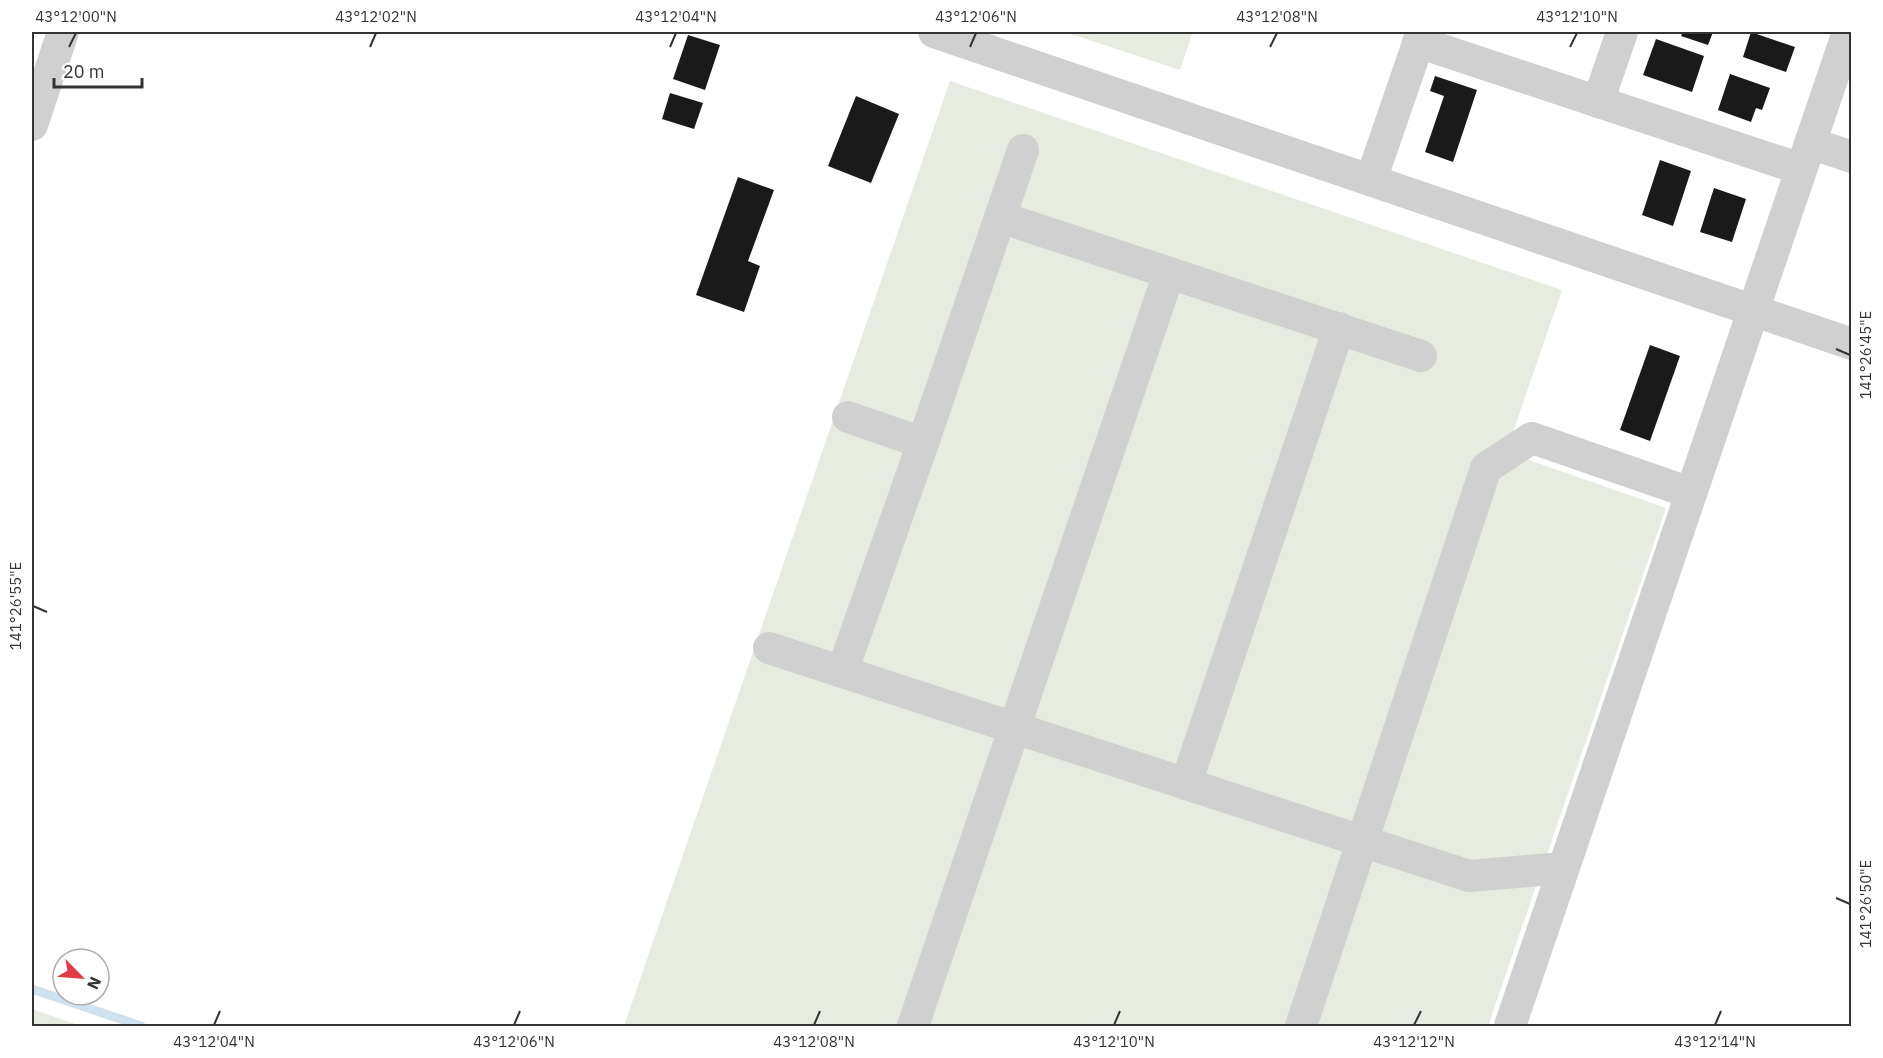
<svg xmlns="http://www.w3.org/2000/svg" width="1883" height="1058" viewBox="0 0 1883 1058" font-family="'IBM Plex Sans',sans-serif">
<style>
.green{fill:#e6ecdf}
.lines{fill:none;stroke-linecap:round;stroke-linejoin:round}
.stream{stroke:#cfe2ee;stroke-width:9}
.building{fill:#1a1a1a}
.minor{stroke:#d0d0d0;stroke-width:32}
.ticks{fill:none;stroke:#333;stroke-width:2}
.neatline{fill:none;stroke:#333;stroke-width:2}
.ticks-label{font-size:15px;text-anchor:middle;fill:#333}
</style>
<rect width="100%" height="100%" fill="#fff"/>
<!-- green -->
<g class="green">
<polygon points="1065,32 1193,32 1180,70"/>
<polygon points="950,81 1562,290 1506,452 1666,508 1488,1026 624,1026"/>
<polygon points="32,1009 81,1026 32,1026"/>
</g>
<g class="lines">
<!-- stream -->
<polyline class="stream" points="32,989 141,1026"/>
</g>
<!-- building -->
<g class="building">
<polygon points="1683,32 1713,32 1708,45 1681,36"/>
<polygon points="1751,32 1795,47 1786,72 1743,57"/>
<polygon points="688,35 720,45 705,90 673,79"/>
<polygon points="1656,39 1704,56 1692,92 1643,75"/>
<polygon points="1730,74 1770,88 1762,110 1756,108 1751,122 1718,110"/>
<polygon points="1435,76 1477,90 1453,162 1425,152 1444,96 1430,91"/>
<polygon points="670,93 703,103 694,129 662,119"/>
<polygon points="856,96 899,114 871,183 828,166"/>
<polygon points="1660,160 1691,171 1673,226 1642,215"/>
<polygon points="738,177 774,190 748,261 760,266 744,312 696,295"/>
<polygon points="1714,188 1746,199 1732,242 1700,232"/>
<polygon points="1650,345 1680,356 1650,441 1620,430"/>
</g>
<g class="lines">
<!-- minor -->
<g class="minor">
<polyline points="934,32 1852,344"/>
<polyline points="1418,42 1801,169"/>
<polyline points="1598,102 1622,32"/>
<polyline points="32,125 63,32"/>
<polyline points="1810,143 1852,157"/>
<polyline points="1371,180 1422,32"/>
<polyline points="1000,217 1421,356"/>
<polyline points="923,443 1023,150"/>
<polyline points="769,648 1469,876 1563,868"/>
<polyline points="842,672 923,443 848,417"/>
<polyline points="1186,784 1339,328"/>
<polyline points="913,1026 1169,273"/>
<polyline points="1301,1026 1486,468 1532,438 1691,493"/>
<polyline points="1510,1026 1848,32"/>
</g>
</g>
<!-- ticks -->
<path class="ticks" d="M69,47L76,33M370,47L376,33M670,47L676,33M970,47L976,33M1270,47L1277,33M1570,47L1577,33M1836,349L1850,355M33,606L47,612M1836,898L1850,904M214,1025L220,1011M514,1025L520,1011M814,1025L820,1011M1114,1025L1120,1011M1414,1025L1421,1011M1715,1025L1721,1011"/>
<!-- border -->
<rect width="1883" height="1058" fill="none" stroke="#ffffff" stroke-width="66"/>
<!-- north arrow -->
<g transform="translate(81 977) rotate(115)"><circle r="28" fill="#ffffff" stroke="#adadad" stroke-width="1.5"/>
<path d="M0-4.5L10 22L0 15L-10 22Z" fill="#e63946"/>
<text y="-9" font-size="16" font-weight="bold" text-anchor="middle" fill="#333333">N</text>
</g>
<!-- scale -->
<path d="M54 78v9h88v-9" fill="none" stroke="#333333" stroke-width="3"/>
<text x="63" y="78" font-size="18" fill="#333333" stroke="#ffffff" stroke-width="4.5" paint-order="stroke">20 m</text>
<rect x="33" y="33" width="1817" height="992" class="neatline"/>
<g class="ticks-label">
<text x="76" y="22">43°12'00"N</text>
<text x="376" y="22">43°12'02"N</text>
<text x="676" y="22">43°12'04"N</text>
<text x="976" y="22">43°12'06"N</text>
<text x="1277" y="22">43°12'08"N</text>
<text x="1577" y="22">43°12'10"N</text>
<text transform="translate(1866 355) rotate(-90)" y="5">141°26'45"E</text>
<text transform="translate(16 606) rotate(-90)" y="5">141°26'55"E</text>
<text transform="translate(1866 904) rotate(-90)" y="5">141°26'50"E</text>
<text x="214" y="1047">43°12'04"N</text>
<text x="514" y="1047">43°12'06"N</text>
<text x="814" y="1047">43°12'08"N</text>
<text x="1114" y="1047">43°12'10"N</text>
<text x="1414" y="1047">43°12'12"N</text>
<text x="1715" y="1047">43°12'14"N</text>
</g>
</svg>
